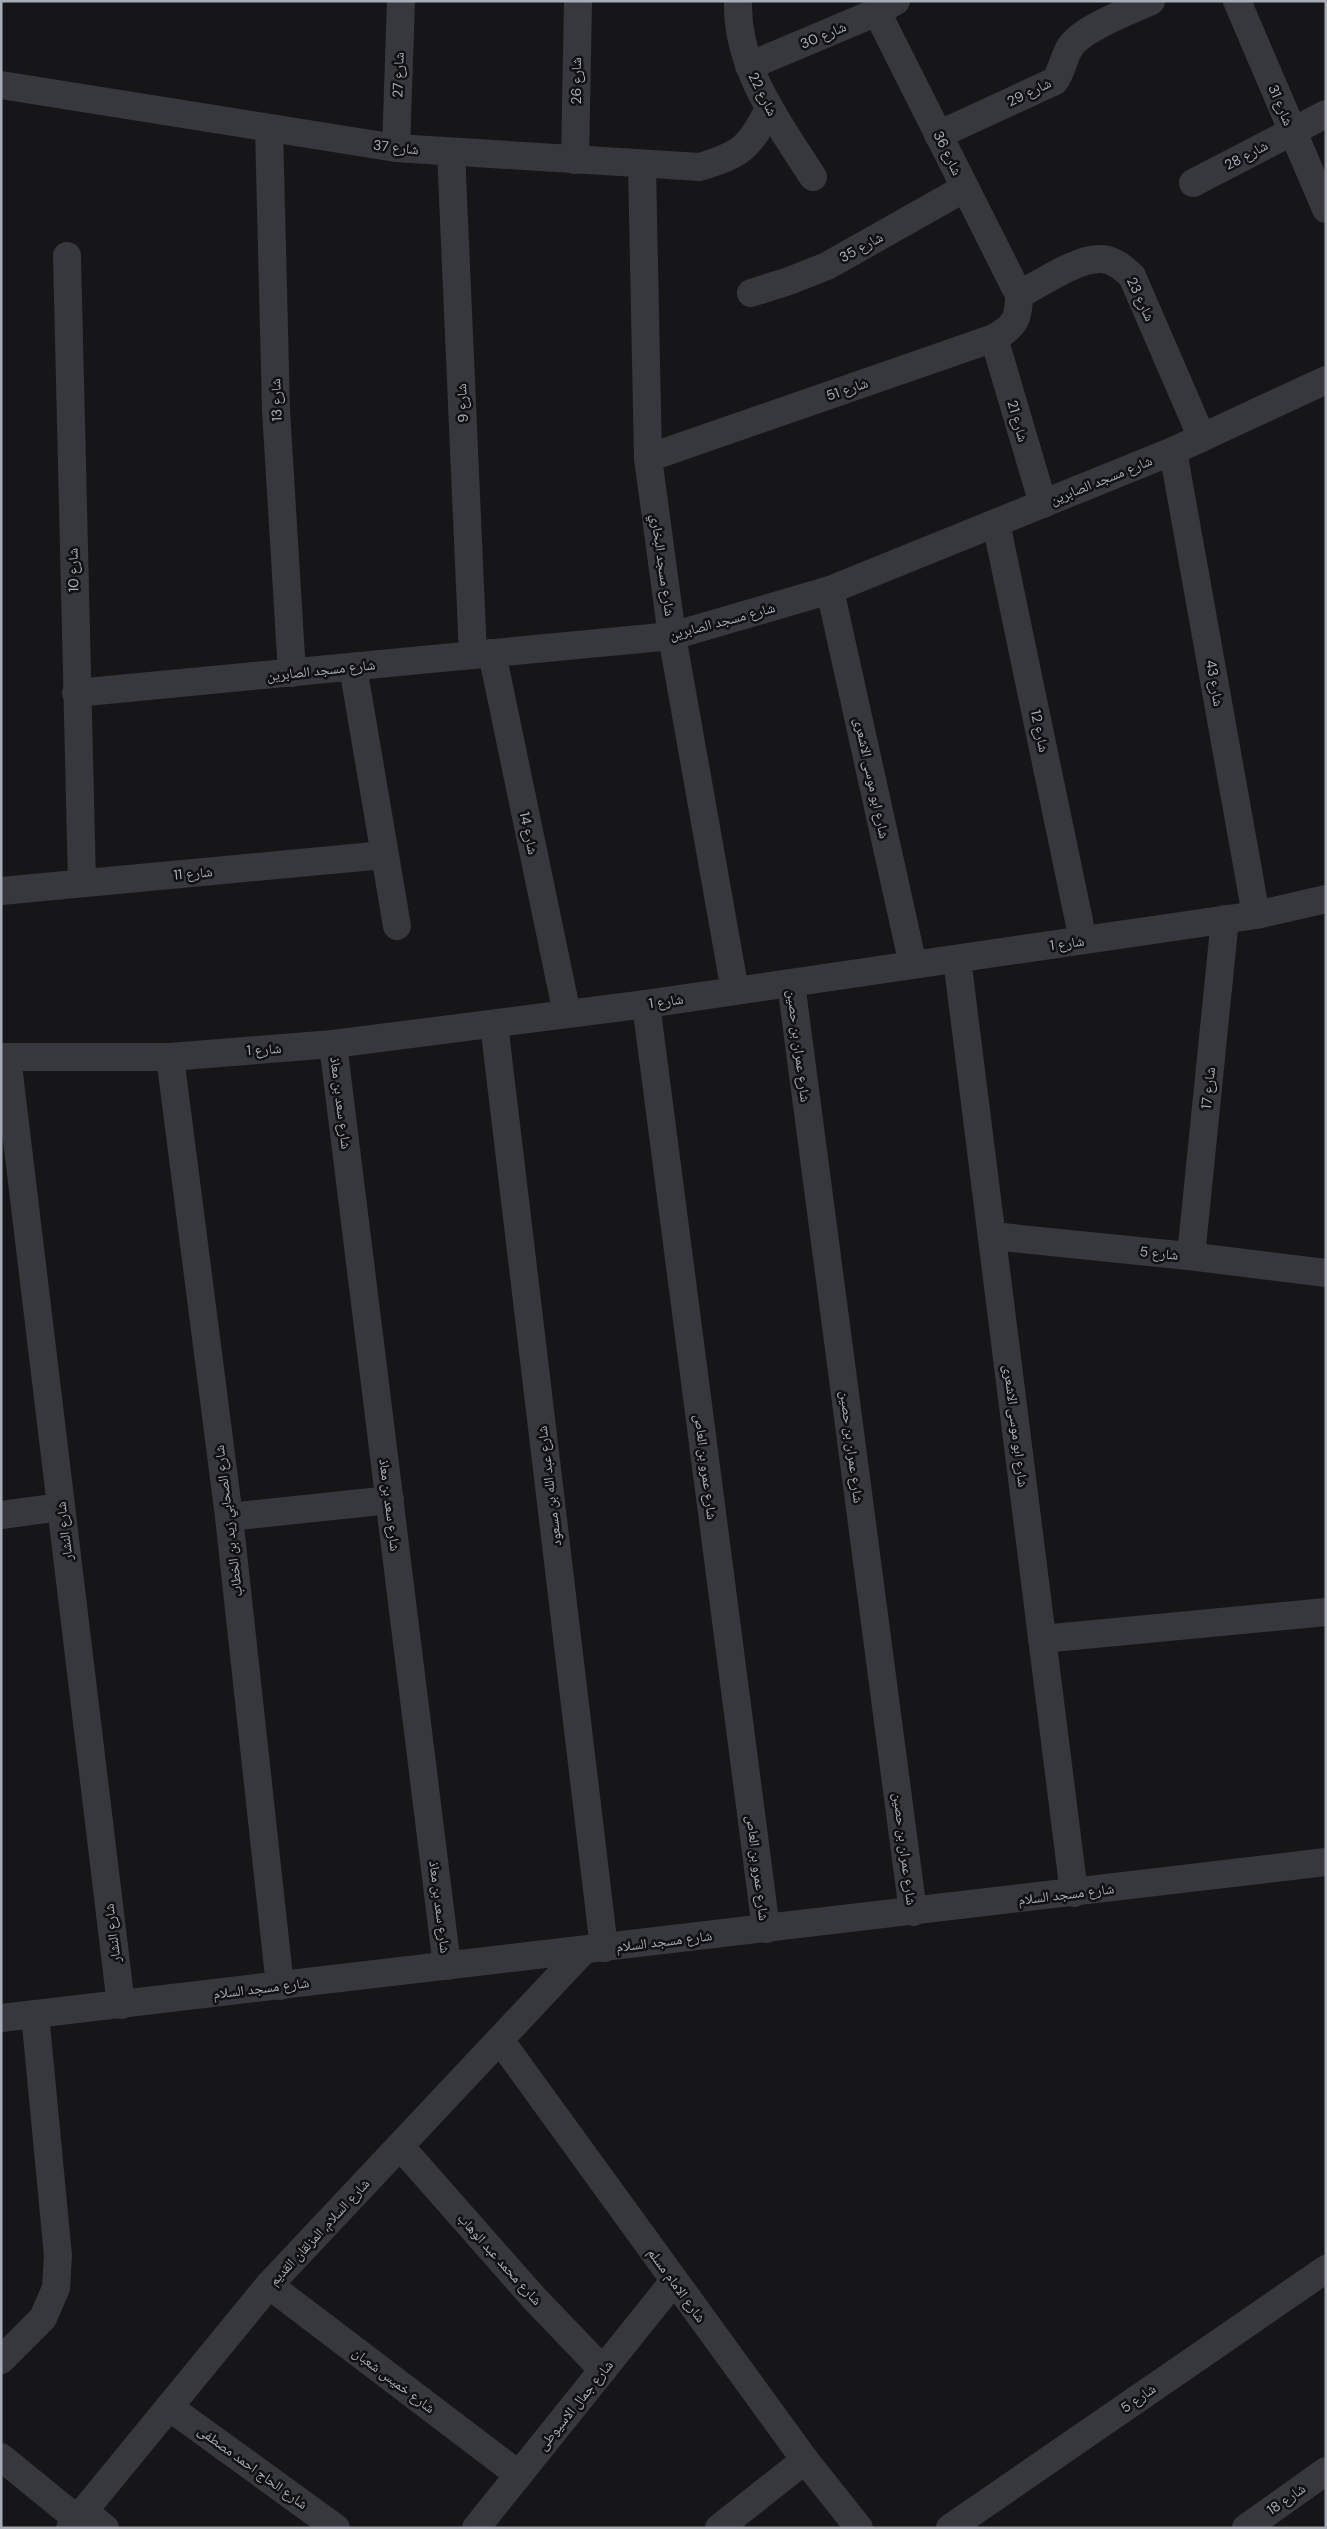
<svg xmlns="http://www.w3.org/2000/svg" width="1327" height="2529" viewBox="0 0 1327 2529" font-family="'DM Sans','Noto Naskh Arabic',sans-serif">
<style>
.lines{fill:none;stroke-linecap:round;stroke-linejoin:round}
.minor{stroke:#37383d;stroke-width:28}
.labels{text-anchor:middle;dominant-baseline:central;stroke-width:5;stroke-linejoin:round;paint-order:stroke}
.street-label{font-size:14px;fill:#a8adb8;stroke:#111113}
</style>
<rect width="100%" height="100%" fill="#161618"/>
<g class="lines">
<!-- minor -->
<g class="minor">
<path d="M738,1C736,68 779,124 813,177"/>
<polyline points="1237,1 1326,209"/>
<polyline points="749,66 877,12 896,1"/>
<path d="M1,85L396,148L700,167C742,154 749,148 769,109"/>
<polyline points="269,128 276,410 292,673"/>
<path d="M938,135L1055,81C1062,70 1063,60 1069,49C1079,29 1130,11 1151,1"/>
<polyline points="396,148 401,1"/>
<polyline points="451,152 473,655"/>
<polyline points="575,160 578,1"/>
<polyline points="642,165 648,458 672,636 735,991"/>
<polyline points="1193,183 1326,114"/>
<polyline points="67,256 82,883"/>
<polyline points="751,293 789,281 827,266 965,188"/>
<path d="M1019,295C1040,284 1078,257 1102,259C1114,260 1123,268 1132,276L1202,438"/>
<polyline points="994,338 1043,504"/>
<polyline points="1173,451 1256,915"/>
<path d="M648,458L994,338C1015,326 1019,319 1019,295L877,12"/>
<polyline points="996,523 1083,940"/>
<polyline points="830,590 913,965"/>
<polyline points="492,653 567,1014"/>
<polyline points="353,667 397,926"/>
<polyline points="76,693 672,636 830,590 1173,451 1326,380"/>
<polyline points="1,891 384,855"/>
<polyline points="957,959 1074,1893"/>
<polyline points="791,983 913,1912"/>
<polyline points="646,1004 766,1929"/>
<polyline points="494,1024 604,1948"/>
<polyline points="333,1044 447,1966"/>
<polyline points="1,1057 170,1057 333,1044 646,1004 1256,915 1326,899"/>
<polyline points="7,1057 121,2005"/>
<polyline points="170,1057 229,1517 280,1986"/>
<polyline points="992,1236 1188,1256 1326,1273"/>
<polyline points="1191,1256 1225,919"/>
<polyline points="1,1515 61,1507"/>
<polyline points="229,1517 390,1500"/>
<polyline points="1042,1639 1326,1612"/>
<polyline points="1,2018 1326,1862"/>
<polyline points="500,2040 805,2460 859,2528"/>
<polyline points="400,2146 533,2297 603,2370"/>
<polyline points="269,2285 519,2475"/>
<polyline points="1,2360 43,2318 56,2288 58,2256 35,2014"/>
<polyline points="169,2407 336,2528"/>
<polyline points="1,2457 77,2519"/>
<polyline points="83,2511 105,2528"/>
<polyline points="70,2528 269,2285 584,1950"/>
<polyline points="476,2528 674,2281"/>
<polyline points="719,2528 805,2460"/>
<polyline points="950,2528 1326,2269"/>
<polyline points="1246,2528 1326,2471"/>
</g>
</g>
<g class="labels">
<!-- street labels -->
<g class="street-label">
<text transform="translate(823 35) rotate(-23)">شارع 30</text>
<text transform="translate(398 75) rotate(-88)">شارع 27</text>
<text transform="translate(576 81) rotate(-90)">شارع 26</text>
<text transform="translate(1029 92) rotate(-26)">شارع 29</text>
<text transform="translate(763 94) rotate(63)">شارع 22</text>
<text transform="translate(1281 105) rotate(67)">شارع 31</text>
<text transform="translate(396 147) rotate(6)">شارع 37</text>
<text transform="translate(948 153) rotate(64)">شارع 36</text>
<text transform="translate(1246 155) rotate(-28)">شارع 28</text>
<text transform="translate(861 247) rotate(-29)">شارع 35</text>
<text transform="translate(1141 299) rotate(65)">شارع 23</text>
<text transform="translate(847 389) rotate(-19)">شارع 51</text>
<text transform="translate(276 400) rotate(-92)">شارع 13</text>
<text transform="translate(462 403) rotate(-93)">شارع 9</text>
<text transform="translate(1018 421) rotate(74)">شارع 21</text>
<text transform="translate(1101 480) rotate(-22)">شارع مسجد الصابرين</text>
<text transform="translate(663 565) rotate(82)">شارع مسجد البخاري</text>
<text transform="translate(73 570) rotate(-91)">شارع 10</text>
<text transform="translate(722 621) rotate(-15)">شارع مسجد الصابرين</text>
<text transform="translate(321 670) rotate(-6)">شارع مسجد الصابرين</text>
<text transform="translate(1215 683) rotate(80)">شارع 43</text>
<text transform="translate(1040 731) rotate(78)">شارع 12</text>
<text transform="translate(872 778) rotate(78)">شارع ابو موسى الاشعرى</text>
<text transform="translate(529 833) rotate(78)">شارع 14</text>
<text transform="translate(193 873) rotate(-5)">شارع 11</text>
<text transform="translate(1067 943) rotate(-8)">شارع 1</text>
<text transform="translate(666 1001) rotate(-8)">شارع 1</text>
<text transform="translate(799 1046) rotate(83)">شارع عمران بن حصين</text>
<text transform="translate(264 1049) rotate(-4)">شارع 1</text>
<text transform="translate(1208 1088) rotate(-84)">شارع 17</text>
<text transform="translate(341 1103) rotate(83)">شارع سعد بن معاذ</text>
<text transform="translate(1159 1253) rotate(6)">شارع 5</text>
<text transform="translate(1016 1426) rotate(83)">شارع ابو موسى الاشعرى</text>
<text transform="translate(852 1447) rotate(83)">شارع عمران بن حصين</text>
<text transform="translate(706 1467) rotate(83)">شارع عمرو بن العاص</text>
<text transform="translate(549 1486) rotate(-97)">شارع عبد الله بن مسعود</text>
<text transform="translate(390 1505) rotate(83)">شارع سعد بن معاذ</text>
<text transform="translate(228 1521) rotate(-97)">شارع الصحابي زيد بن الخطاب</text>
<text transform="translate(64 1531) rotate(-97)">شارع النشار</text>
<text transform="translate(905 1849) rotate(83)">شارع عمران بن حصين</text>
<text transform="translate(758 1868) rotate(83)">شارع عمرو بن العاص</text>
<text transform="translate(1066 1894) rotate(-7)">شارع مسجد السلام</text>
<text transform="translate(440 1907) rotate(83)">شارع سعد بن معاذ</text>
<text transform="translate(112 1933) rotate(-97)">شارع النشار</text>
<text transform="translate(664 1941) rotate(-7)">شارع مسجد السلام</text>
<text transform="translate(261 1988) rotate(-7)">شارع مسجد السلام</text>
<text transform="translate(319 2232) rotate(-47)">شارع السلام, المزلقان القديم</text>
<text transform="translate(500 2259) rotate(48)">شارع محمد عبد الوهاب</text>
<text transform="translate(677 2285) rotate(54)">شارع الامام مسلم</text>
<text transform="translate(394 2380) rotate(37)">شارع خميس شعبان</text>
<text transform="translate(1138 2398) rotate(-35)">شارع 5</text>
<text transform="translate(575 2405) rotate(-51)">شارع جمال الاسيوطى</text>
<text transform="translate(253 2467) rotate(36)">شارع الحاج احمد مصطفى</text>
<text transform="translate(1286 2499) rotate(-35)">شارع 18</text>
</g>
</g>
<!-- border -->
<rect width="1327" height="2529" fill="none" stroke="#a8adb8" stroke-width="5"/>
</svg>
